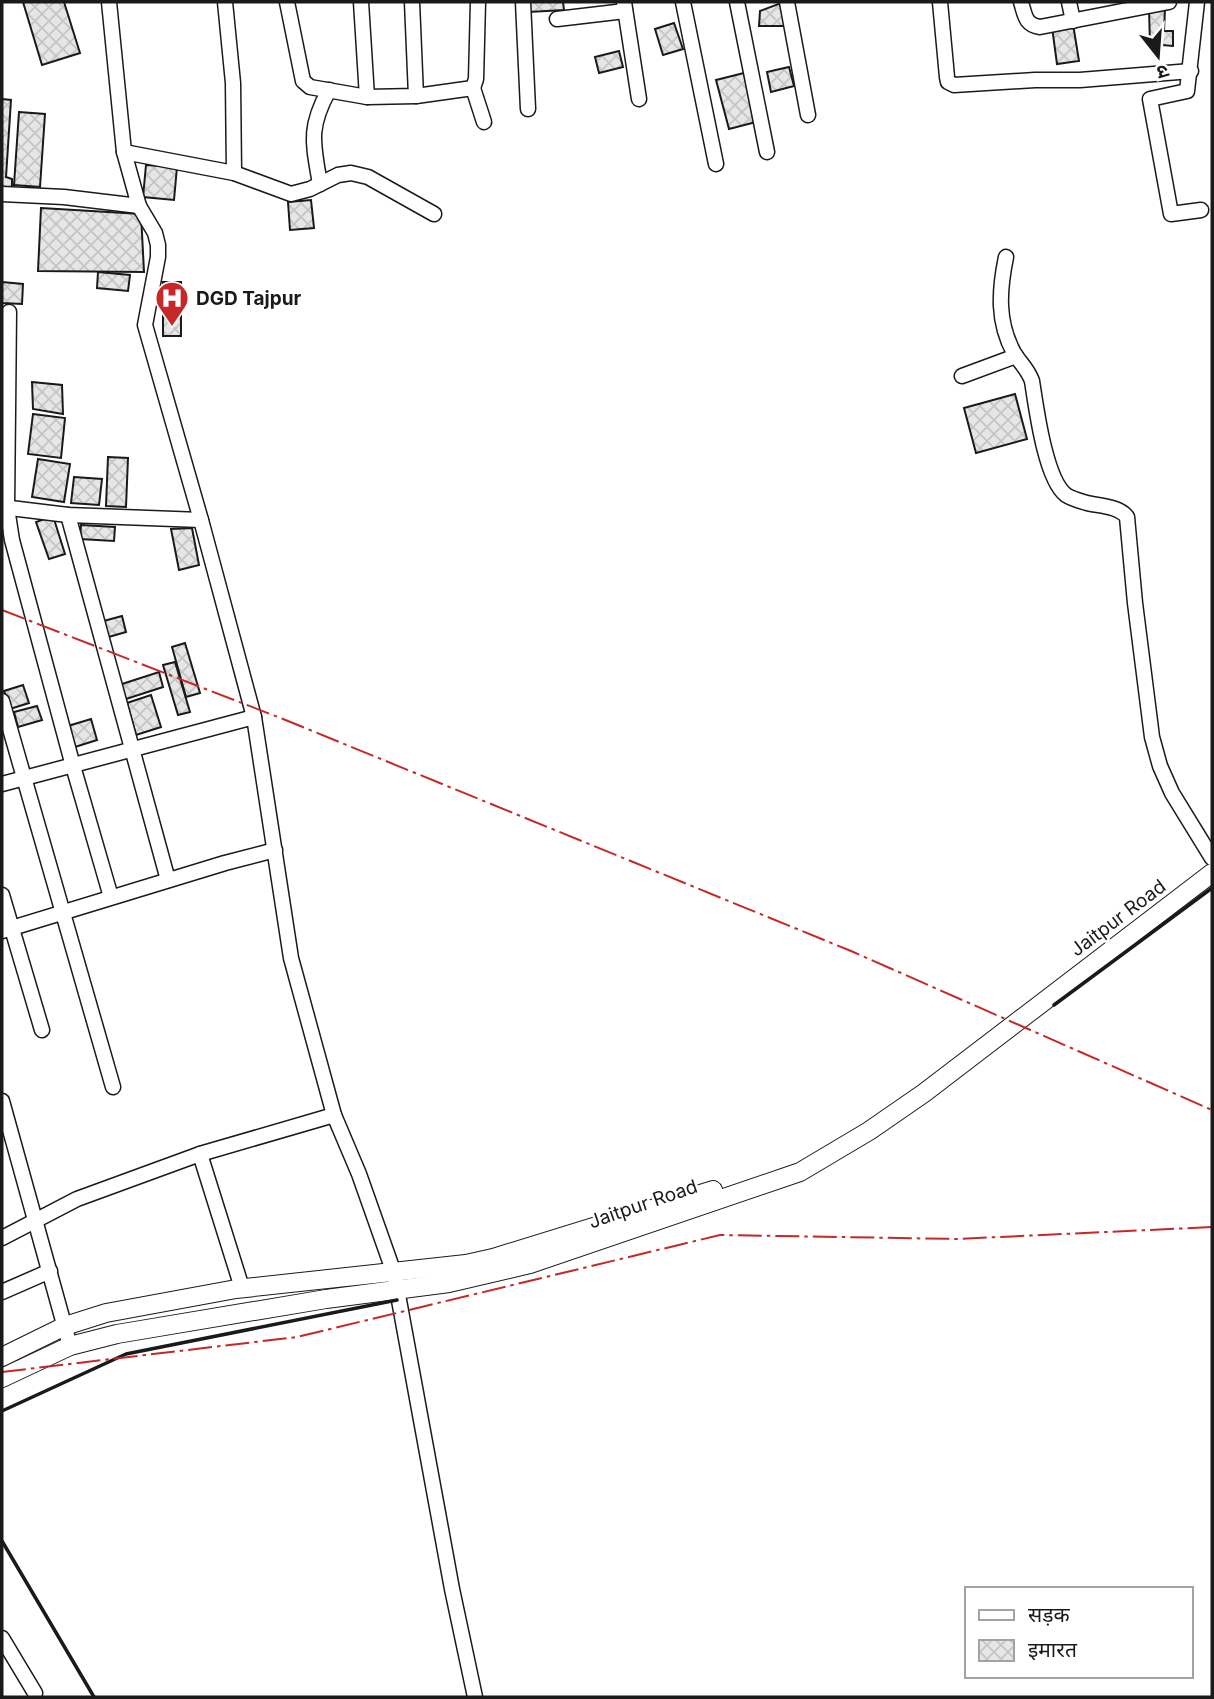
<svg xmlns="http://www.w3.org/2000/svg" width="1214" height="1699" viewBox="0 0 1214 1699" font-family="Inter,'Noto Sans Devanagari',sans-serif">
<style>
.building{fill:url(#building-cross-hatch);stroke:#1a1a1a;stroke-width:2}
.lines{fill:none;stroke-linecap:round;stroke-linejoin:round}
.minor-casing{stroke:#1a1a1a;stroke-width:17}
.tertiary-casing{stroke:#1a1a1a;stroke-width:20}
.minor{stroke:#fff;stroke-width:14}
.tertiary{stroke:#fff;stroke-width:18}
.wall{stroke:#1a1a1a;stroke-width:3.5}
.power{stroke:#c62828;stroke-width:2;stroke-dasharray:24 5 3.5 5;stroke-linecap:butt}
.labels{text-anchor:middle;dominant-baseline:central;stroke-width:5;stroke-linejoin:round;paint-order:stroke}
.poi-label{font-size:19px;font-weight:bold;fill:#1a1a1a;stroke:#fff;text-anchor:start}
.street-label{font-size:19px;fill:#1a1a1a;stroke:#fff}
</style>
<defs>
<pattern id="building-cross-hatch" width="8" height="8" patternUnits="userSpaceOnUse" patternTransform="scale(1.75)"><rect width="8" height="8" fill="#e6e6e6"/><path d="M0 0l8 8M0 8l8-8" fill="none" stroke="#c5c5c5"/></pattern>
</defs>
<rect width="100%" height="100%" fill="#fff"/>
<!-- building -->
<g class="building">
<polygon points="23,2 64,2 80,53 42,65"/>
<polygon points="529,2 563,2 564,10 529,12"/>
<polygon points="781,3 786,26 759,26 760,11"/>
<polygon points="1149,9 1165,9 1164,31 1173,31 1173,46 1150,44"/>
<polygon points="674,23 683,49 663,55 655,29"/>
<polygon points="1073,24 1079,61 1057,64 1052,27"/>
<polygon points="619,51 623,67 599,73 595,57"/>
<polygon points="789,67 794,86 771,92 767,72"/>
<polygon points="744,73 756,122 729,129 716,80"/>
<polygon points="2,99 11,100 6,177 12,179 12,189 2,187"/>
<polygon points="19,112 45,114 40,187 14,185"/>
<polygon points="146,165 177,167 174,200 143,197"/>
<polygon points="311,200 314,228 290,230 288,202"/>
<polygon points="41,208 141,214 144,272 38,271"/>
<polygon points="98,272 130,275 128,291 97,288"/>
<polygon points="2,282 23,284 22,304 2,303"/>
<rect x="163" y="282" width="18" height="54"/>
<polygon points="32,382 62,385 63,414 33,409"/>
<polygon points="1015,394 1027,439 976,453 964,408"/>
<polygon points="33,414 65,418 61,458 28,454"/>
<polygon points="108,457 128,458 126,507 106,506"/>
<polygon points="38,459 70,464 64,502 32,497"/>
<polygon points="74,477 102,479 99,505 71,503"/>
<polygon points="53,516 65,554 49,559 36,522"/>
<polygon points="81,525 115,527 114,541 80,539"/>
<polygon points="192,528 199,565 179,570 171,529"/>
<polygon points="122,616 126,632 105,638 100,622"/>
<polygon points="185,643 200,693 186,697 172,647"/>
<polygon points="175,662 190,712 178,715 163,665"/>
<polygon points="159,672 163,687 123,700 119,685"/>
<polygon points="23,685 29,703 10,709 4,691"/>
<polygon points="151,695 161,727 136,735 127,703"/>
<polygon points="37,706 42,720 18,727 14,712"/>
<polygon points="91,719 97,740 75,747 68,726"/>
</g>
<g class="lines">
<defs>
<g id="minor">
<polyline points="109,2 124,152 139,206 155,233 158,245 158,257 145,325 201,520 254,717 291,958 334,1115 359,1174 394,1273 452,1589 475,1697"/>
<polyline points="225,2 233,83 234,173"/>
<polyline points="287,2 303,81 310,87 367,97 416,96 473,88 476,79 478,2"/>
<polyline points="361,2 367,97"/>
<polyline points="412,2 416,96"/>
<polyline points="523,2 528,109"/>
<polyline points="624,2 639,99"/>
<polyline points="683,2 716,164"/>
<polyline points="737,2 767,152"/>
<polyline points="787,2 808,115"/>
<polyline points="940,2 947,77 948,82 954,85 1035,80 1080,80 1191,71"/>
<path d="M1021,2C1025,15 1025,25 1040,27L1169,2"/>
<polyline points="1069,2 1073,21"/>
<polyline points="1197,2 1187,91 1150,99 1171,214 1201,210"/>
<polyline points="557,19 625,11"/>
<polyline points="473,88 484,122"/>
<polyline points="124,152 234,173 291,194 310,189 338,175 351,173 368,177 434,214"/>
<path d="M320,184C313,143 308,128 329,90"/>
<polyline points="2,194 64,197 139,206"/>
<path d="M1006,257C999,291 997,322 1014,353C1020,363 1028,369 1032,381C1036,406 1045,479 1066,495C1072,499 1080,501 1087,503C1099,506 1119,506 1127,517L1135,603L1152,737L1160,766L1172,793L1212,858"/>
<polyline points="9,312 7,508 12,540 73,766 111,897"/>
<polyline points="962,376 1016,356"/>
<polyline points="2,507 68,515 201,520"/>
<polyline points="68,515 168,880"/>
<polyline points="2,701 113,1087"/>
<polyline points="2,784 254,717"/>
<polyline points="2,895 42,1030"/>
<polyline points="2,931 225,863 275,850"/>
<polyline points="2,1101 70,1346"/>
<polyline points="200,1154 242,1288"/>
<polyline points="2,1238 77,1199 200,1154 334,1115"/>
<polyline points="2,1292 50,1271"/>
<polyline points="2,1638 35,1693"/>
</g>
<g id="tertiary">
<polyline points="2,1357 65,1326 106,1313 236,1289 466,1264 493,1258 713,1190"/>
<polyline points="2,1378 70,1346 117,1334 326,1299 449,1283 530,1264 800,1172 869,1131 924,1093 1212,873"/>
</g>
</defs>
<!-- minor casing -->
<use href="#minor" class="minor-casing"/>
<!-- tertiary casing -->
<use href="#tertiary" class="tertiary-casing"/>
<!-- minor -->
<use href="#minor" class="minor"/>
<!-- tertiary -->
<use href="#tertiary" class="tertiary"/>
<!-- wall -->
<g class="wall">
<polyline points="1054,1005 1212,888"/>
<polyline points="2,1411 126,1354 397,1300"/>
<polyline points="2,1541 94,1697"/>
</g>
<!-- power -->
<g class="power">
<polyline points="2,610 283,719 851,951 1212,1110"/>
<polyline points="2,1372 297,1337 720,1235 957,1239 1212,1227"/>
</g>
</g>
<!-- icons -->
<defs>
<symbol id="hospital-pin" viewBox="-11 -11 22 30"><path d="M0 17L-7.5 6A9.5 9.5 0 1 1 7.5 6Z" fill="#c62828" stroke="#fff"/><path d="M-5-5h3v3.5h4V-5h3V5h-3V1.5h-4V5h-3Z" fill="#fff"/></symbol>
</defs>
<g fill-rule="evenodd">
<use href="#hospital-pin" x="153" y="279" width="38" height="52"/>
</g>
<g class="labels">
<!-- poi labels -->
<g class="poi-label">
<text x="196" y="298">DGD Tajpur</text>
</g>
<!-- street labels -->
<g class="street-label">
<text transform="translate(1118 918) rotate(-37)">Jaitpur Road</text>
<text transform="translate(643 1204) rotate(-19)">Jaitpur Road</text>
</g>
</g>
<!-- border -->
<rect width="1214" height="1699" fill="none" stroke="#1a1a1a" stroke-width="7"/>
<!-- legend -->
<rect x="965" y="1587" width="228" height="91" fill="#ffffff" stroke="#a3a3a3" stroke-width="2"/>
<rect x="979" y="1610" width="35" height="10" fill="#ffffff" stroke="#a3a3a3" stroke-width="2"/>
<text x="1028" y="1622" font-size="21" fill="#1a1a1a">सड़क</text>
<rect x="979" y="1640" width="35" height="21" fill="url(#building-cross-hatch)" stroke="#a3a3a3" stroke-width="2"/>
<text x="1028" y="1657" font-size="21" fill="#1a1a1a">इमारत</text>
<!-- north arrow -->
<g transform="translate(1158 56) rotate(163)" stroke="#ffffff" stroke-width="5" paint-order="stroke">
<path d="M0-5L12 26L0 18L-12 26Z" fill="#1a1a1a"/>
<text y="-10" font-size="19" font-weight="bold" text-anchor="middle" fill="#1a1a1a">उ</text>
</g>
</svg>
